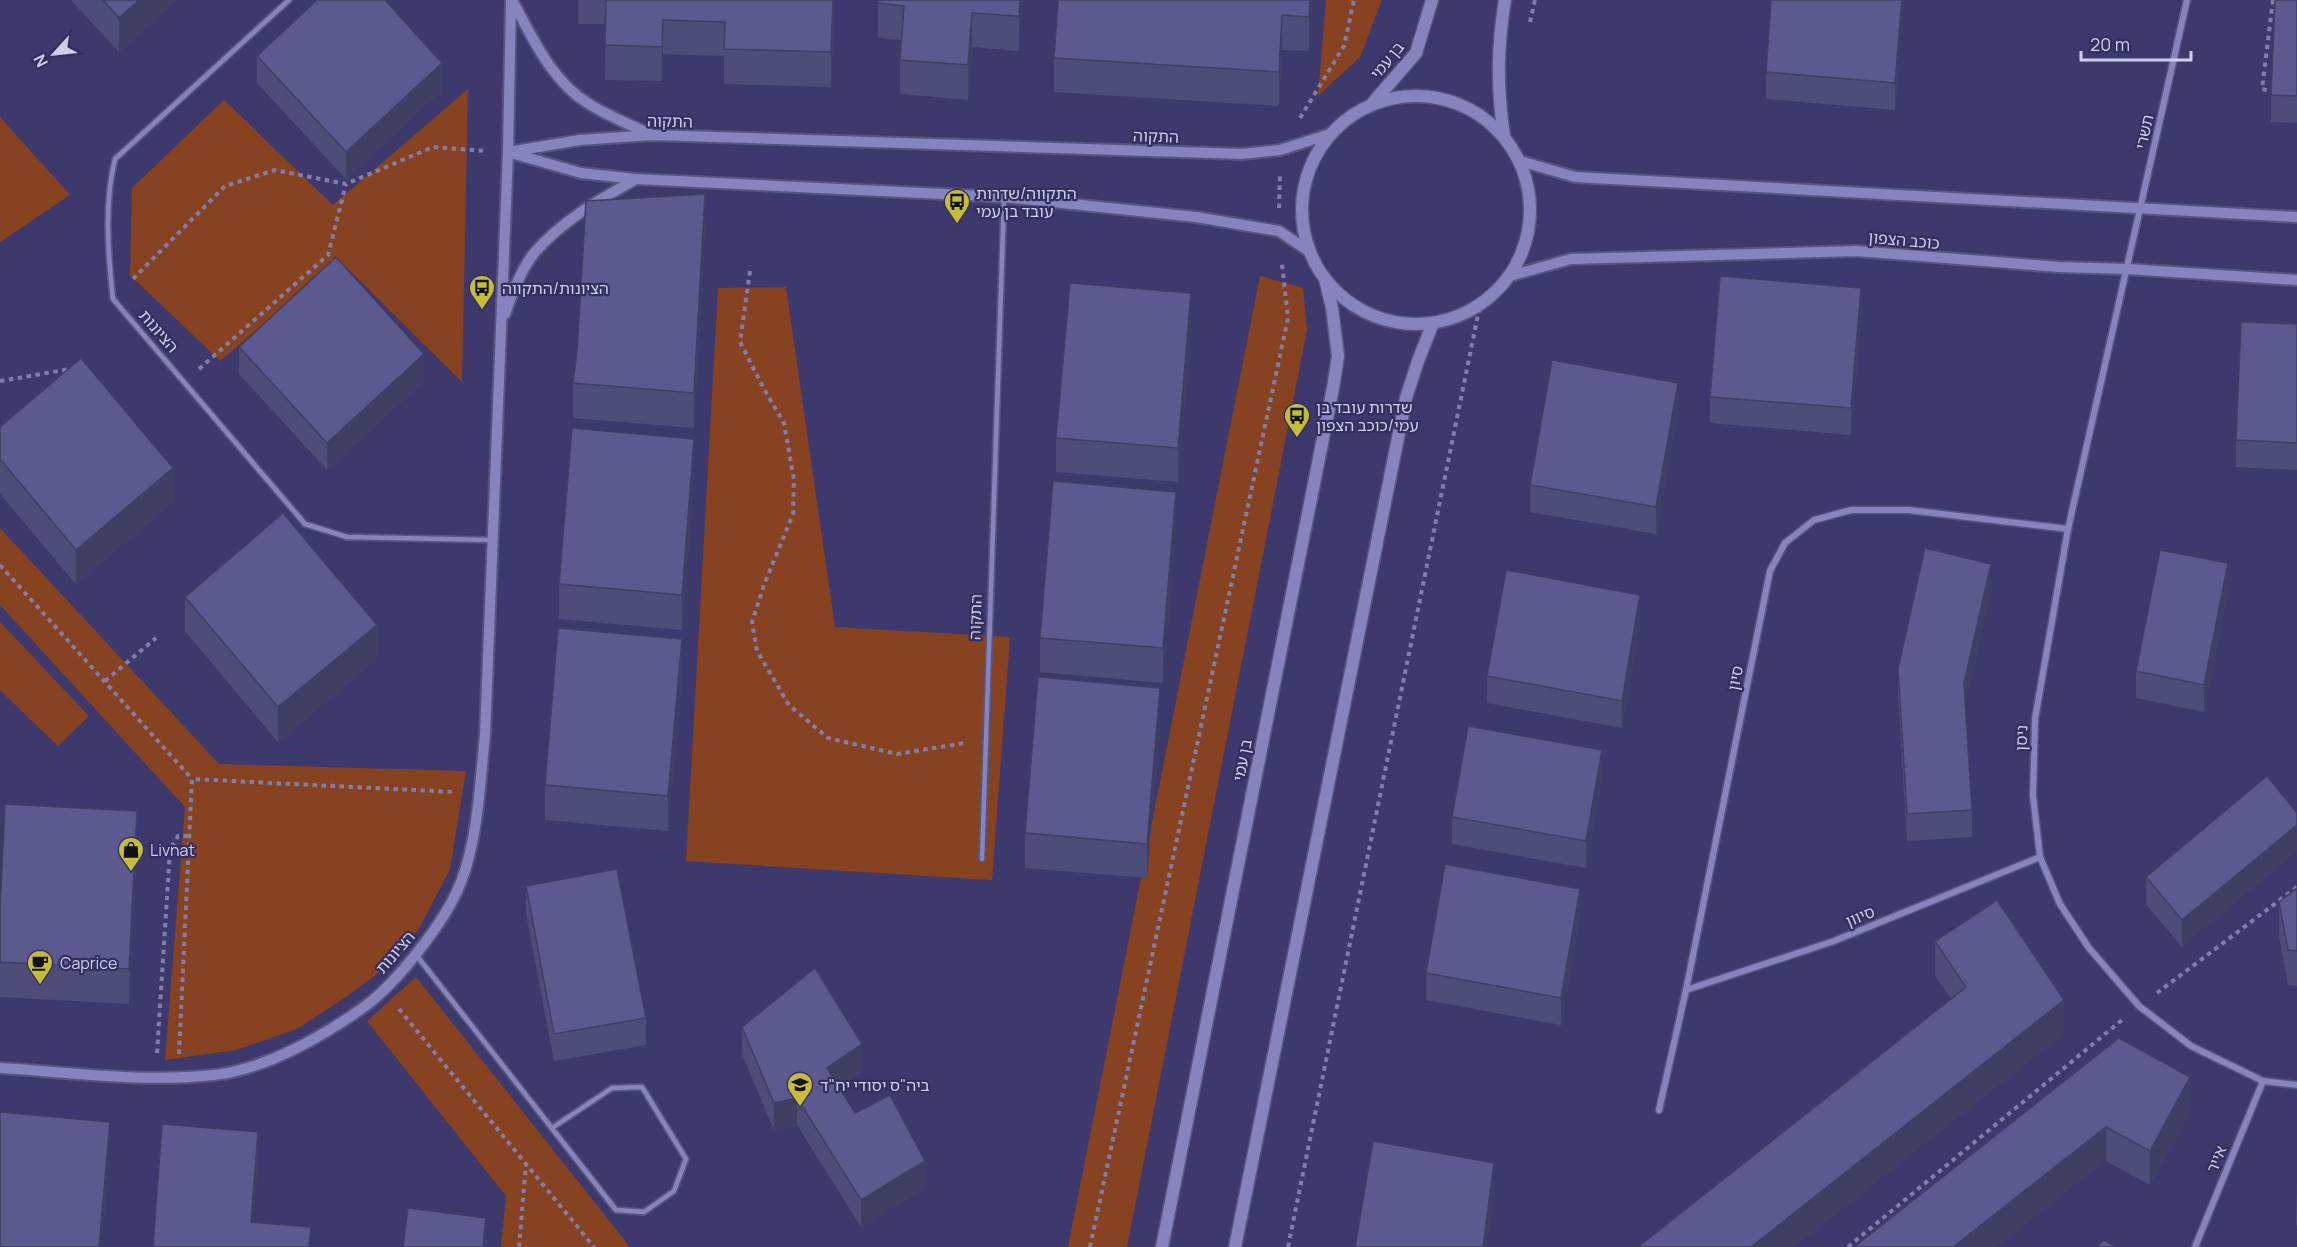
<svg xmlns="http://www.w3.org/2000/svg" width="2297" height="1247" viewBox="0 0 2297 1247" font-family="Manrope,'Noto Sans Hebrew',sans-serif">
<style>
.green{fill:#874221}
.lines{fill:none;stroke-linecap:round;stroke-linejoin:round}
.service-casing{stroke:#57547e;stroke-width:8}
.minor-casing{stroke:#57547e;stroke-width:9}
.tertiary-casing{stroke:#57547e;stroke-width:14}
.secondary-casing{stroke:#57547e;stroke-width:15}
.path{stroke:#817fa9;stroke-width:4;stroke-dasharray:4.5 4.5;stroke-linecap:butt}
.service{stroke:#8584bd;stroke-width:4.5}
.minor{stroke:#8584bd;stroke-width:6}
.tertiary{stroke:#8584bd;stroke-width:10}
.secondary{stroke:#8584bd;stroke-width:12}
.wall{fill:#4e4d7a}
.shaded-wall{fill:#403e63}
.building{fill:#5b598e;stroke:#403e63;stroke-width:1.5}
.labels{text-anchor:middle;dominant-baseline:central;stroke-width:4.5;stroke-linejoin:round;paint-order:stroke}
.street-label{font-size:16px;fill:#ceceed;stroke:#332f60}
.poi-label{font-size:16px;fill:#ceceed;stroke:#332f60;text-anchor:start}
</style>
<rect width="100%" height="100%" fill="#3d396c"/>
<!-- green -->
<g class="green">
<polygon points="1326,0 1382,0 1360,57 1318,96"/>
<polygon points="468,89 462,382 338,259 220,361 130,275 132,188 224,100 333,205"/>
<polygon points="0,117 70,195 0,242"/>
<polygon points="1260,276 1303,288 1307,330 1127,1247 1068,1247"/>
<polygon points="786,287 835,627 1010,637 992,880 686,861 718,288"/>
<polygon points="0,528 219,764 466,771 450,869 419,929 382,970 346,997 297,1029 236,1050 165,1060 185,807 0,605"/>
<polygon points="0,622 89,716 58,746 0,690"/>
<polygon points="416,977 630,1247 501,1247 506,1196 367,1021"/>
</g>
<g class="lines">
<defs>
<g id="service">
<path d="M289,0L115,159C104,203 108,254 113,299L305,524L347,537L493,540"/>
<polyline points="982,859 1004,199"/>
<polyline points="417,956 616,1210 644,1212 674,1191 686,1159 642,1087 612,1088 552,1128"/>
</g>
<g id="minor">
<polyline points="2187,0 2068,529 2035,719 2033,796 2040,857 2060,904 2089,948 2139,1006 2191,1046 2263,1081 2297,1085"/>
<polyline points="1686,990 1834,941 2040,857"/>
<polyline points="1659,1110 1686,990 1770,571 1785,543 1814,520 1851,510 1909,510 2068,529"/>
<polyline points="2195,1247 2263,1081"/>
</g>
<g id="tertiary">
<path d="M512,0C532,37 552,82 589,104C608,116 631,125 652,135"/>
<polyline points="508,152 580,140 652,135 1242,154 1280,150 1330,134"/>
<polyline points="511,153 581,173 636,179 1004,197 1196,217 1279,231 1310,252"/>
<polyline points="1520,161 1575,177 2297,217"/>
<polyline points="1510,276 1571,259 1856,251 2059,267 2127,269 2297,280"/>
<path d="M505,314C512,294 521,269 535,252C563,220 599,200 636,179"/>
<path d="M0,1068C70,1072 143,1083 213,1075C264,1070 322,1037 364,1007C397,983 446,921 461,882C478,838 480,783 485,735L508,152L511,0"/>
</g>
<g id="secondary">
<circle cx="1416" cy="210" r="114"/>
<polyline points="1371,105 1416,53 1432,0"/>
<path d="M1504,136C1497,88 1497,48 1505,0"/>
<polyline points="1162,1247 1333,388 1338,356 1332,308 1325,279"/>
<polyline points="1235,1247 1406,398 1418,361 1433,323"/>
</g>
</defs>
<!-- service casing -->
<use href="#service" class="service-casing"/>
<!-- minor casing -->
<use href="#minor" class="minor-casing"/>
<!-- tertiary casing -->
<use href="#tertiary" class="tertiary-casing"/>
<!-- secondary casing -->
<use href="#secondary" class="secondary-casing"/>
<!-- path -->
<g class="path">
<polyline points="2273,0 2262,89 2276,92"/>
<polyline points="1530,22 1535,0"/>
<polyline points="1300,118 1344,46 1354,0"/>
<polyline points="1279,208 1280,174"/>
<polyline points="750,271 740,342 764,389 784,423 794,480 793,514 764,585 752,622 757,651 789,705 828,738 897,754 965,743"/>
<polyline points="133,279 225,186 275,170 346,184 433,147 486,151"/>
<polyline points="199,369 328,255 346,184"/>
<polyline points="0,381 70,369"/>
<polyline points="0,565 192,779"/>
<polyline points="105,681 156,638"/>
<polyline points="2157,993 2297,887"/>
<polyline points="399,1009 594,1247"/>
<polyline points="157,1053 170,850 178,836 189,836"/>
<polyline points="179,1054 192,779 455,792"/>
<polyline points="519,1247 526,1164"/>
<polyline points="1090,1247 1288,318 1282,264"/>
<polyline points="1288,1247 1480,305"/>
<polyline points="1848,1247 2122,1020"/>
</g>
<!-- service -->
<use href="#service" class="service"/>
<!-- minor -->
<use href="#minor" class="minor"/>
<!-- tertiary -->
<use href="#tertiary" class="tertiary"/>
<!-- secondary -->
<use href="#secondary" class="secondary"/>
</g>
<!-- wall -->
<g class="wall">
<polygon points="71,0 176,0 119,52"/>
<polygon points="578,0 834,0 831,87 724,84 724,56 663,54 662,81 605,80 606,24 578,24"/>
<polygon points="878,0 1022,0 1019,51 972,47 968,100 900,94 900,60 902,40 878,38"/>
<polygon points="1058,0 1312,0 1309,51 1282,50 1279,106 1054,92 1054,58"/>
<polygon points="1904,0 1895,110 1766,99 1766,72"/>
<polygon points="2297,0 2297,123 2271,122 2271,95"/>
<polygon points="257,56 442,90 346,179 257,83"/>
<polygon points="705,229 694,428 573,418 573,383"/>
<polygon points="1861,315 1851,435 1710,423 1710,397"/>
<polygon points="2297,324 2297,470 2236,467 2236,440"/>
<polygon points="1191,328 1178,482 1056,472 1056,438"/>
<polygon points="239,347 424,381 327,470 239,374"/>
<polygon points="1678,410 1656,534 1530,512 1530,485"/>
<polygon points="0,427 173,502 76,584 0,494"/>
<polygon points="694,473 682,630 559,619 559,584"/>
<polygon points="1176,527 1163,683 1040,672 1040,638"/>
<polygon points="1991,590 1965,704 1972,810 1972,837 1907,841 1898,695 1898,668"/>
<polygon points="2228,590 2204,712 2136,698 2136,671"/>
<polygon points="185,597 377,659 278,742 185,631"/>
<polygon points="1640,622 1622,728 1487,703 1487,676"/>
<polygon points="682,674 668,831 545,820 545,785"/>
<polygon points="1160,722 1147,878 1025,868 1025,833"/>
<polygon points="2267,776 2182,947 2146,904 2146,877"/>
<polygon points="1602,777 1586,868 1452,844 1452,817"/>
<polygon points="137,845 129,1004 0,997 0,908"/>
<polygon points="526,886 646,1018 646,1045 554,1061 526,913"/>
<polygon points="2297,888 2297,986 2288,985 2279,936 2279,902"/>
<polygon points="1580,916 1561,1025 1426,1000 1426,973"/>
<polygon points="1935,941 2064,1034 1951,999 1935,976"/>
<polygon points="742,1027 862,1071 839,1087 855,1113 925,1188 861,1227 797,1125 774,1130 742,1054"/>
<polygon points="2190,1077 2190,1112 2150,1185 2106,1161 1854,1247"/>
<polygon points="2297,1181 2297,1225 2296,1225"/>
</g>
<!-- shaded-wall -->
<g class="shaded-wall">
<polygon points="139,0 176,0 119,52 119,18"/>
<polygon points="833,0 834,0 831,87 831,52"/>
<polygon points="1020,0 1022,0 1019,51 1019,16"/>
<polygon points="1310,0 1312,0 1309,51 1309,17"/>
<polygon points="1902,0 1904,0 1895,110 1895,83"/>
<polygon points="972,13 972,47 968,100 968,65"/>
<polygon points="1282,15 1282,50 1279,106 1279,72"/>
<polygon points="663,20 663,54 662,81 662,47"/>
<polygon points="442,63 442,90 346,179 346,152"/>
<polygon points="705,194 705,229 694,428 694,393"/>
<polygon points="1861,288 1861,315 1851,435 1851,408"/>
<polygon points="1191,293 1191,328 1178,482 1178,448"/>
<polygon points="424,354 424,381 327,470 327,443"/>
<polygon points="1678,383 1678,410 1656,534 1656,507"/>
<polygon points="694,439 694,473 682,630 682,595"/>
<polygon points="173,468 173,502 76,584 76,550"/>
<polygon points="1176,492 1176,527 1163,683 1163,648"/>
<polygon points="2228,563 2228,590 2204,712 2204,685"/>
<polygon points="1991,564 1991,590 1964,710 1964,683"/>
<polygon points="1640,595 1640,622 1622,728 1622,701"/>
<polygon points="377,625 377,659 278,742 278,707"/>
<polygon points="682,639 682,674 668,831 668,796"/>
<polygon points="1160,688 1160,722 1147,878 1147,844"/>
<polygon points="1602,750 1602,777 1586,868 1586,841"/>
<polygon points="137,811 137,845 129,1004 129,969"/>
<polygon points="2297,825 2297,852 2182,947 2182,920"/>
<polygon points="1580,889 1580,916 1561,1025 1561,998"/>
<polygon points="2064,1000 2064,1034 1795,1247 1751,1247"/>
<polygon points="862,1044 862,1071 827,1095 827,1068"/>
<polygon points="2190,1077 2190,1112 2150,1185 2150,1151"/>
<polygon points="797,1098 797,1125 774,1130 774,1103"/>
<polygon points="110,1122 110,1157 102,1247 99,1247"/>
<polygon points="2106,1127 2106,1161 1997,1247 1953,1247"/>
<polygon points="258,1132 258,1167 252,1247 251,1222"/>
<polygon points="925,1161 925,1188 861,1227 861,1200"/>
<polygon points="1494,1163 1494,1198 1487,1247 1483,1247"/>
<polygon points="486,1218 486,1247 483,1247"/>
</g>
<!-- building -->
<g class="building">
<polygon points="103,0 139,0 119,18"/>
<polygon points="317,0 385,0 442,63 346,152 257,56"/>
<polygon points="606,0 833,0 831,52 724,49 725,22 663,20 662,47 605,45"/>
<polygon points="878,0 1020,0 1019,16 972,13 968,65 900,60 904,6 878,3"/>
<polygon points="1058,0 1310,0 1309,17 1282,15 1279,72 1054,58"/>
<polygon points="1771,0 1902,0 1895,83 1766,72"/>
<polygon points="2275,0 2297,0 2297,96 2271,95"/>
<polygon points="705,194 694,393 573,383 577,351 586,201"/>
<polygon points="336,257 424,354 327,443 239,347"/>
<polygon points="1720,276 1861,288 1851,408 1710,397"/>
<polygon points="1070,283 1191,293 1178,448 1056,438"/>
<polygon points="2241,322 2297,324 2297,443 2236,440"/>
<polygon points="81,358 173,468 76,550 0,459 0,427"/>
<polygon points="1552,360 1678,383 1656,507 1530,485"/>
<polygon points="572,428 694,439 682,595 559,584"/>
<polygon points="1053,481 1176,492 1163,648 1040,638"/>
<polygon points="283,513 377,625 278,707 185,597"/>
<polygon points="1925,548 1991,564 1964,683 1972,810 1907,814 1898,668"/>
<polygon points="2160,550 2228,563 2204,685 2136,671"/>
<polygon points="1506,570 1640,595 1622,701 1487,676"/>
<polygon points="558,628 682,639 668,796 545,785"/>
<polygon points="1038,677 1160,688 1147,844 1025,833"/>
<polygon points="1468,726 1602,750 1586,841 1452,817"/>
<polygon points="2267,776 2297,813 2297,825 2182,920 2146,877"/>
<polygon points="5,804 137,811 129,969 0,962 0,908"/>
<polygon points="1445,864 1580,889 1561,998 1426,973"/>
<polygon points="617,869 646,1018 554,1034 526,886"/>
<polygon points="2297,888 2297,951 2288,950 2279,902"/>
<polygon points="1997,900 2064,1000 1751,1247 1638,1247 1966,987 1935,941"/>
<polygon points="815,968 862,1044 827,1068 855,1113 890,1095 925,1161 861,1200 797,1098 774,1103 742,1027"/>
<polygon points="2119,1038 2190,1077 2150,1151 2106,1127 1953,1247 1854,1247"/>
<polygon points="0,1112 110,1122 99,1247 0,1247"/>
<polygon points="162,1124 258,1132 251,1222 311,1227 309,1247 153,1247"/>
<polygon points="1373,1141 1494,1163 1483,1247 1355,1247"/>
<polygon points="408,1208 486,1218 483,1247 403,1247"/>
<polygon points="2104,1240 2116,1247 2096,1247"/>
</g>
<!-- icons -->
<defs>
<symbol id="bus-pin" viewBox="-11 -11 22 30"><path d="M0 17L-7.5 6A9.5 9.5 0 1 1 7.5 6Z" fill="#c6bc3c" stroke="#332f60"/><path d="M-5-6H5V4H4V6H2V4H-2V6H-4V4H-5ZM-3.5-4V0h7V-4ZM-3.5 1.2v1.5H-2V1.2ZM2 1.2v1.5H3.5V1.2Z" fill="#111"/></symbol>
<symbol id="shop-pin" viewBox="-11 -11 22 30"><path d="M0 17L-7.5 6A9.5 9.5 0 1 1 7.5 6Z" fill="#c6bc3c" stroke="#332f60"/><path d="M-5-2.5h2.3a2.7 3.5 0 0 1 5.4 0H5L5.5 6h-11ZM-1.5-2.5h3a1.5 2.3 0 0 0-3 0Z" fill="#111"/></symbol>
<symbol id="cafe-pin" viewBox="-11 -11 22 30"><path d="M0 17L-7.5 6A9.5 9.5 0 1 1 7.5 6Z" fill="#c6bc3c" stroke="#332f60"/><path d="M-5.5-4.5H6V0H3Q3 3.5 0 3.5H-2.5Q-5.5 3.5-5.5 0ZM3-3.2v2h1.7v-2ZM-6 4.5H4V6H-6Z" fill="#111"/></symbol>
<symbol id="school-pin" viewBox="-11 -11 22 30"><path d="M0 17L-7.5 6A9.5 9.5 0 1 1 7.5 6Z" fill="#c6bc3c" stroke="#332f60"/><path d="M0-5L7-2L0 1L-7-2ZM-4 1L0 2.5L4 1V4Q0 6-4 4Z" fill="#111"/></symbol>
</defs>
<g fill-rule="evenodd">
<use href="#bus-pin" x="942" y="187" width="30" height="40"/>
<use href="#bus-pin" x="467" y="273" width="30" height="40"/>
<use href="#bus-pin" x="1282" y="401" width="30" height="40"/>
<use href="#shop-pin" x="116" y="835" width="30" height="40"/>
<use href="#cafe-pin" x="25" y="948" width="30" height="40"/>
<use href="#school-pin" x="785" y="1070" width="30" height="40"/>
</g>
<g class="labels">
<!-- street labels -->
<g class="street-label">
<text transform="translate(1387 60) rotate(-51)">בן עמי</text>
<text transform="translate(670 121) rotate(1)">התקוה</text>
<text transform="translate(2144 132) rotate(-77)">תשרי</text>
<text transform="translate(1156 136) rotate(2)">התקוה</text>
<text transform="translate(1904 240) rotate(5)">כוכב הצפון</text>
<text transform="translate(159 331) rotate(49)">הציונות</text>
<text transform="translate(975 617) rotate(-88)">התקוה</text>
<text transform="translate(1735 678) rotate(-79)">סיון</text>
<text transform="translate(2021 738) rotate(-88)">ניסן</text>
<text transform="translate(1242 760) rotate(-79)">בן עמי</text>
<text transform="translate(1860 916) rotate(-22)">סיוון</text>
<text transform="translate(395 952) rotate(-49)">הציונות</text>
<text transform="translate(2216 1159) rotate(-68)">אייר</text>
</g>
<!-- poi labels -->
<g class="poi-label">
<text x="976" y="193">התקווה/שדרות<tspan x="976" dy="18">עובד בן עמי</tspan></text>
<text x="502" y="288">הציונות/התקווה</text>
<text x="1316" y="407">שדרות עובד בן<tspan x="1316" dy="18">עמי/כוכב הצפון</tspan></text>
<text x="150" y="850">Livnat</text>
<text x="60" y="963">Caprice</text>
<text x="820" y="1085">ביה"ס יסודי יח"ד</text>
</g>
</g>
<!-- north arrow -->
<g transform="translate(54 54) rotate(243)" stroke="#332f60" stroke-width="4.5" paint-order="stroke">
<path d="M0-4.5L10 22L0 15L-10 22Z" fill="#ceceed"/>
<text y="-9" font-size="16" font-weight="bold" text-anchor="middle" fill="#ceceed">N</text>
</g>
<!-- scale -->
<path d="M2081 51v9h110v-9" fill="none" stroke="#ceceed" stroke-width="3"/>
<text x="2090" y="51" font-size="18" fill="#ceceed" stroke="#332f60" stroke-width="4.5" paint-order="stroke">20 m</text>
</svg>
